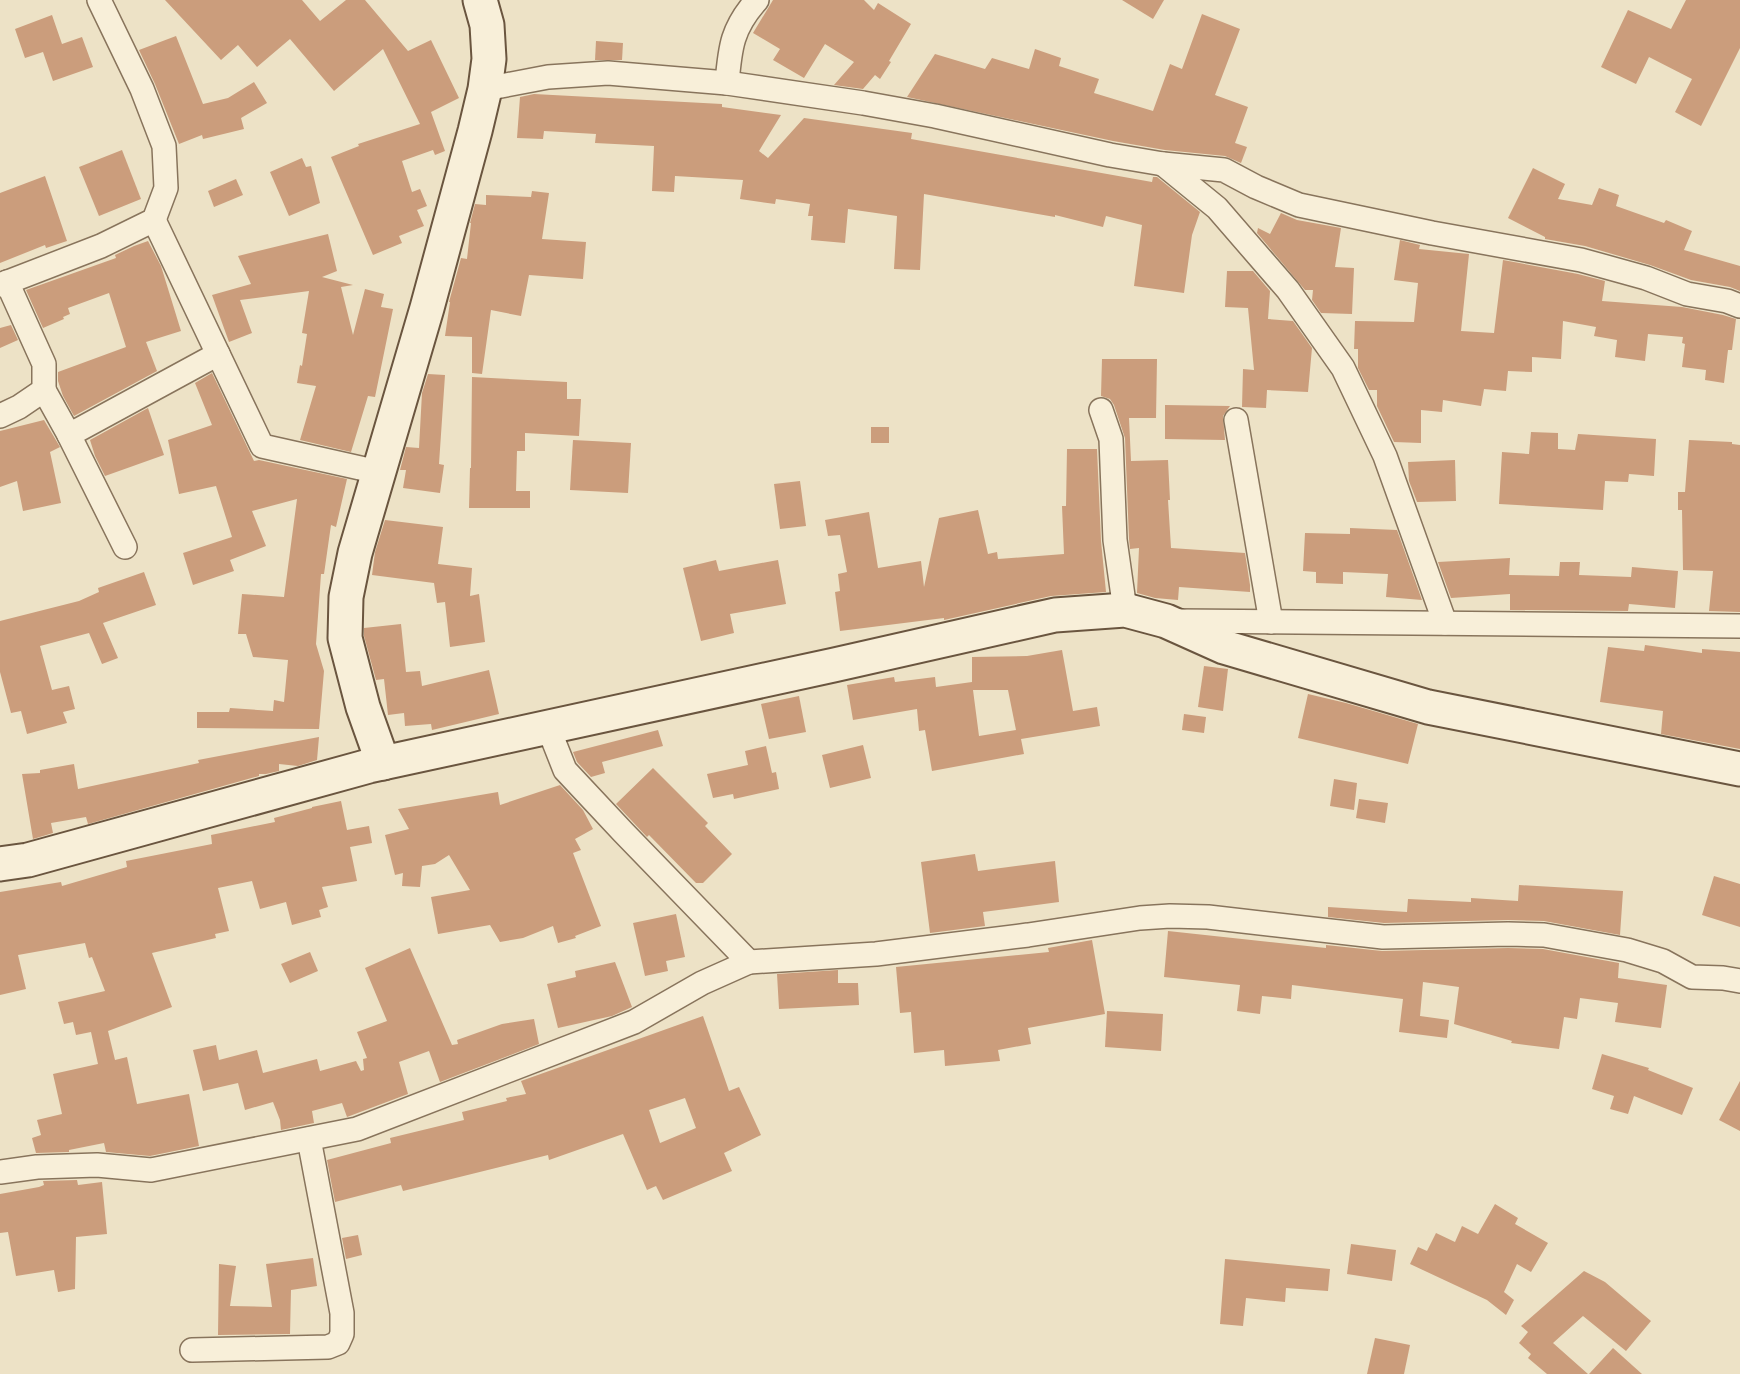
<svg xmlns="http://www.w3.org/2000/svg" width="1740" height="1374" viewBox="0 0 1740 1374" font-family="'Crimson Pro',serif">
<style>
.building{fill:#cb9d7c;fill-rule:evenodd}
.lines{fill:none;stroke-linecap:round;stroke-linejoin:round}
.minor-casing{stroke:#88745c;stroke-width:26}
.secondary-casing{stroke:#6a553f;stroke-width:37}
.minor{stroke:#f8efd9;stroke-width:23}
.secondary{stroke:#f8efd9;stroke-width:33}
</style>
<rect width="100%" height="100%" fill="#ede2c6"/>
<!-- building -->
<g class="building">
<polygon points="165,0 302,0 320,21 346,0 365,0 408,51 431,40 459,98 431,112 445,151 435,155 433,150 402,161 412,192 420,189 427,206 417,210 424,226 399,236 402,243 373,255 331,157 359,146 358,144 420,124 383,49 334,91 290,39 257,67 238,45 221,60"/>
<polygon points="773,0 864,0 874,10 878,3 911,24 889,61 891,62 880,79 875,75 863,89 834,85 854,62 825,44 804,78 773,60 780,49 753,33"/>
<polygon points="1122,0 1164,0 1153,19"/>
<polygon points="1686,0 1740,0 1740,48 1701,126 1675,112 1692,79 1649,57 1636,84 1601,67 1628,10 1671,29"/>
<polygon points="1202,14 1240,29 1215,95 1248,107 1235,143 1247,147 1241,163 1225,156 1165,150 1113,141 907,97 935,54 985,69 992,58 1029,69 1035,49 1061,58 1059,66 1099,79 1094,93 1153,111 1170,64 1182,69"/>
<polygon points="52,15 62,44 82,37 93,67 53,81 43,52 25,58 15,29"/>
<polygon points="176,36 203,104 228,98 254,82 267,103 241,118 244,129 203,139 202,135 179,144 155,84 139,50"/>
<polygon points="596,41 623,43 622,60 595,60"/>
<polygon points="534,94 722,104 722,107 781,115 759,151 768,158 804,118 912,133 911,139 1152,182 1153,177 1157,177 1200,212 1192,235 1184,293 1134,286 1142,225 1106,216 1103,227 1055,215 1055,217 924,194 920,270 894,269 897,216 848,209 845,243 811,240 813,216 808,216 810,204 776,199 775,204 740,199 743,180 675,176 674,192 652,191 654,146 595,143 596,134 544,131 543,139 517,138 520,97"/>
<polygon points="122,150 141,199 99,216 79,167"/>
<polygon points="302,158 306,167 311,166 320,203 289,216 270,172"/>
<polygon points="1533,168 1565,184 1558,199 1592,205 1599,188 1619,195 1616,206 1664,223 1666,220 1692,231 1684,250 1740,266 1740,291 1730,287 1691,280 1650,265 1585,246 1545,239 1545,237 1508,218"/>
<polygon points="45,176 67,241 46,248 45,245 0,263 0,193"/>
<polygon points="236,179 243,195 214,207 208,191"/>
<polygon points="532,191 549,193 542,239 586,242 583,279 529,275 521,316 491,310 482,374 472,373 472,337 445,336 450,302 449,302 461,258 467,259 471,223 470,223 475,204 486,205 486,195 531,197"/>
<polygon points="1281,213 1297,220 1341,228 1335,267 1354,268 1352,314 1321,313 1312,300 1313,290 1305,290 1257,233 1258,228 1270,234"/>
<polygon points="328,234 337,271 322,277 353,285 341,287 353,335 365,289 384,294 381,307 393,309 375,397 368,396 351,452 300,440 316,386 297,383 300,365 302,366 307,334 302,333 309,291 240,300 252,333 229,342 212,295 251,284 238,256"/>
<polygon points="1400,240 1420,245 1419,249 1469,254 1461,331 1494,333 1503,260 1578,274 1605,281 1602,301 1682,307 1723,315 1736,319 1732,350 1728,350 1724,383 1705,380 1706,370 1682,367 1685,344 1682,343 1683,337 1648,334 1645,361 1615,357 1617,340 1594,336 1596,327 1563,321 1561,359 1532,357 1532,372 1508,371 1506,391 1484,389 1481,406 1443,400 1442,412 1421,410 1421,443 1394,442 1377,406 1377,390 1369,390 1358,368 1358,349 1354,349 1355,321 1414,322 1418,283 1394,280"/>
<polygon points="148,241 161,266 181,331 146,342 157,371 74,416 63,396 58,381 58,372 126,347 109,293 68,308 70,314 63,317 64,319 43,328 26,290 116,258 115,255 134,246"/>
<polygon points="1227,271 1253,271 1270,291 1268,319 1293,321 1312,348 1308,392 1267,390 1266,408 1242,407 1243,369 1254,370 1248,308 1225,307"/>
<polygon points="11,325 18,340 0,348 0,328"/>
<polygon points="1102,359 1157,359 1156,418 1129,418 1131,461 1168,460 1170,500 1168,500 1171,548 1245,553 1250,585 1250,592 1179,587 1178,600 1155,598 1137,593 1139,548 1130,549 1129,539 1125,438 1114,405 1110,399 1101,396"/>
<polygon points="212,373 254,461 259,460 347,479 336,527 331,525 324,574 321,574 316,644 324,671 319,729 197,728 197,712 229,712 230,708 273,711 274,700 284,702 288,660 253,657 246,634 238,634 242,594 284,597 297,499 252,511 266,546 230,560 234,571 193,585 183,553 232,537 216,486 179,494 168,440 212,425 195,383"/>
<polygon points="428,374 445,375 439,464 444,465 440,493 403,488 406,470 400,470 406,447 419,448 422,393"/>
<polygon points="472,377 567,382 567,399 581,399 579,436 525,433 525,451 517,451 516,491 530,491 530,508 469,508 470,468 471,468"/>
<polygon points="1165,405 1230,406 1223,416 1225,440 1165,439"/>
<polygon points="148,408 164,455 105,476 95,456 90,440"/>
<polygon points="44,420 60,447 50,452 61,503 23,511 17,481 0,487 0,431"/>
<rect x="871" y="427" width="18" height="16"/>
<polygon points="1531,432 1558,433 1558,449 1575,450 1578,434 1656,439 1654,476 1629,474 1628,482 1605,481 1603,510 1499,504 1502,452 1529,454"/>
<polygon points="573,440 631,443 628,493 570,490"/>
<polygon points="1689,440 1732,442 1732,444 1740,445 1740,612 1709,611 1713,571 1683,570 1682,510 1678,510 1678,492 1685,492"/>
<polygon points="1067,449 1097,449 1101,541 1106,592 1051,596 944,620 944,618 840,631 835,592 840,591 838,574 847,572 840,535 828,536 825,520 869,512 878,568 921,561 924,587 939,518 978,510 988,554 997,552 998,559 1064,554 1062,506 1066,506"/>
<polygon points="1455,460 1456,501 1417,502 1409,481 1408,462"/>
<polygon points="800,481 806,526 780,529 774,484"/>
<polygon points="385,520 443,527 438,564 472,568 470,596 479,594 485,642 450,647 445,602 437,603 434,583 372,575 375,552"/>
<polygon points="1350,528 1397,530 1422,600 1386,597 1388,574 1343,572 1343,584 1316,583 1316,572 1303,571 1305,533 1350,534"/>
<polygon points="1510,558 1509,575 1559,576 1560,562 1580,562 1579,575 1631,577 1632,567 1678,571 1675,608 1629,604 1628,611 1510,610 1510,594 1451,598 1438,562"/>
<polygon points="716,560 719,571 778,560 786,604 730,614 734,633 701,641 683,568"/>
<polygon points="144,572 156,605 103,623 118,658 102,664 89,633 40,646 52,690 69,686 75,709 63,712 67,723 27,734 21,711 11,713 0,672 0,621 79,601 99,592 98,588"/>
<polygon points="401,624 406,672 420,671 422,686 489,670 499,714 432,730 431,724 405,726 404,713 388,715 384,679 376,680 364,636 364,628"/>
<polygon points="1645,645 1702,653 1702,649 1740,652 1740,749 1661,734 1663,711 1600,702 1608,647 1644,651"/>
<path d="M1062,650L1073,711L1097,707L1100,726L1021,739L1024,754L932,771L925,730L919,731L917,709L853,720L847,685L894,677L895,682L935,677L936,687L972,682V657L1027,656ZM973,690H1008L1016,730L979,736Z"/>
<polygon points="1204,666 1228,669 1223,711 1198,707"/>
<polygon points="1308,694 1346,703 1418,724 1408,764 1298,738"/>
<polygon points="799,696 806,732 769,739 761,704"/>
<polygon points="1184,714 1206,717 1204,733 1182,730"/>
<polygon points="658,730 663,746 602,762 605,773 591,777 577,762 573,752"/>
<polygon points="319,737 317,760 298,766 279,764 279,771 266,774 259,774 259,776 88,824 86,817 51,823 53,833 33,839 22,774 40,773 40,770 74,764 78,789 199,763 198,760"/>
<polygon points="863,745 871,778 830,788 822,755"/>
<polygon points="766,746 772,773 776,772 779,789 734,799 733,794 713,798 707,774 748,765 745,751"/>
<polygon points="653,768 708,823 705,826 732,854 703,883 696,883 649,835 647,837 616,804"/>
<polygon points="1334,779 1357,783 1354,810 1330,806"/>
<polygon points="560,785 583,810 593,829 575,839 581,850 573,853 601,926 575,936 576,938 558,943 553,926 523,938 500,942 490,925 438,934 431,897 470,890 449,855 435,864 422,866 420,887 402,886 403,873 395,875 385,835 409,829 398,809 498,792 500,805"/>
<polygon points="1359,799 1388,803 1385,823 1356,818"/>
<polygon points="341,801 347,830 369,826 372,843 350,847 357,881 322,887 328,907 319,910 321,917 292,925 286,902 260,909 252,881 218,888 229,931 215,934 216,938 152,953 172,1007 108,1031 115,1060 127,1057 137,1104 189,1094 199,1146 150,1156 106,1152 104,1143 69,1150 69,1152 36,1153 32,1138 41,1135 37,1120 62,1114 53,1074 98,1064 91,1032 76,1035 73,1022 64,1024 58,1002 105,991 92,957 89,958 85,943 18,955 26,989 0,995 0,892 61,882 62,886 127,867 126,861 212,844 211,835 275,822 274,818 312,808 312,807"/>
<polygon points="975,854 978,871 1055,861 1059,902 983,912 985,926 930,933 921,862"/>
<polygon points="1714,876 1740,884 1740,927 1702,915"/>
<polygon points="1519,885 1623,891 1620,935 1544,921 1508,920 1384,923 1328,917 1328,907 1407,912 1408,899 1471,902 1471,898 1518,901"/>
<polygon points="676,914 685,957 666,961 668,971 645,976 633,923"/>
<polygon points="1168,931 1326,948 1326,945 1382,951 1508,948 1543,949 1619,963 1618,978 1667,985 1661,1028 1615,1022 1618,1003 1580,998 1577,1019 1564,1017 1559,1049 1511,1043 1512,1041 1454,1024 1459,987 1423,982 1420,1016 1449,1020 1447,1038 1399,1032 1403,999 1292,985 1291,999 1262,996 1260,1014 1237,1011 1240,985 1164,977"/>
<polygon points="1092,940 1105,1014 1028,1028 1031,1044 998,1050 1000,1061 945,1066 944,1050 914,1053 911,1012 900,1013 896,967 1049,952 1048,948"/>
<polygon points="410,948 452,1045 458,1044 457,1040 502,1024 534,1019 539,1044 440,1082 429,1051 399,1062 408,1094 347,1117 342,1103 312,1111 314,1123 281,1130 280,1120 273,1102 245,1110 238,1083 203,1091 193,1050 216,1045 219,1060 257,1050 263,1073 317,1059 320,1071 356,1061 361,1071 364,1070 363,1059 367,1058 357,1032 387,1021 365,968"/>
<polygon points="310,952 318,971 290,983 281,964"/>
<polygon points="615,962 632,1007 612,1016 558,1028 547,984 576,977 575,971"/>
<polygon points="838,970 838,983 858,983 859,1005 779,1009 777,974"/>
<polygon points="1107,1011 1163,1014 1161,1051 1105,1047"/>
<path d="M703,1016L729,1091L739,1087L761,1135L724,1153L732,1171L663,1200L656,1186L647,1190L623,1134L549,1160L548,1155L403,1191L401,1185L335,1202L327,1160L391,1143L390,1138L464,1120L462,1112L507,1101L506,1098L526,1094L521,1081ZM685,1098L696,1128L660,1143L649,1110Z"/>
<polygon points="1602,1054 1649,1068 1648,1070 1693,1088 1682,1115 1634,1096 1628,1114 1610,1109 1614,1096 1592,1089"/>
<polygon points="1740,1081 1740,1131 1719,1120"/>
<polygon points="77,1180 78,1185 102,1182 107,1234 76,1237 75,1289 58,1292 54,1270 16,1276 8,1232 0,1233 0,1194 39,1187 44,1185 43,1181"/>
<polygon points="1495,1204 1518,1218 1515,1224 1548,1243 1531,1272 1517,1264 1504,1292 1514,1300 1506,1315 1487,1300 1410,1264 1418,1247 1427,1251 1436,1233 1455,1242 1462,1226 1478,1234"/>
<polygon points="358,1235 362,1255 346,1259 342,1238"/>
<polygon points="1351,1244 1396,1250 1392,1281 1347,1274"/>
<polygon points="313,1258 317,1286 291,1290 290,1334 218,1335 219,1264 236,1266 230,1306 272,1307 266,1264"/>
<polygon points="1225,1259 1330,1269 1328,1291 1286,1288 1285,1302 1246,1298 1243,1326 1220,1324"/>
<polygon points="1584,1271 1605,1282 1651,1321 1626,1351 1583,1316 1553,1343 1588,1374 1547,1374 1528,1358 1531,1354 1519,1343 1528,1332 1521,1326"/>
<polygon points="1375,1338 1410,1345 1404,1374 1367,1374"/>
<polygon points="1613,1348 1642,1374 1589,1374"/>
</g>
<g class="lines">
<defs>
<g id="minor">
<path d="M727,83C730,47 732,28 757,0"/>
<polyline points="485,89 548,77 608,73 727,83 863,103 935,116 1110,155 1163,164 1224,170 1256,187 1299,205 1432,233 1581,260 1646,278 1687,294 1727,301 1740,306"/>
<polyline points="1163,164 1217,208 1288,290 1343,368 1385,456 1445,623"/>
<polyline points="154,220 262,446 378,472"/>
<polyline points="0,285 101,246 154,220 166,188 164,146 142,89 99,0"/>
<polyline points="44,390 69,435 218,354"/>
<polyline points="1101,410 1111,439 1115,540 1125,610"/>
<polyline points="0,416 19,407 44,390 44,364 7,282"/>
<polyline points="1236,420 1271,622"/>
<polyline points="69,435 125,547"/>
<polyline points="1176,621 1740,626"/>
<polyline points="749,962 876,954 1028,935 1140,918 1170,916 1208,917 1383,937 1508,934 1544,935 1627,950 1663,961 1692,977 1723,978 1740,981"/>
<polyline points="0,1172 37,1167 97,1165 151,1170 357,1129 634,1022 702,983 749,962 623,832 565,770 548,727"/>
<polyline points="192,1350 328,1347 338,1343 342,1334 342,1313 309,1139"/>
</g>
<g id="secondary">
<polyline points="383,763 363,707 345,638 346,597 355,553 427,308 475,131 485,89 489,59 487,25 480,0"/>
<polyline points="0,864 28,860 369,766 834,665 1055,615 1125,610 1166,621 1224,647 1428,707 1740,769"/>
</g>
</defs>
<!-- minor casing -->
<use href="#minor" class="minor-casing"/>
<!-- secondary casing -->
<use href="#secondary" class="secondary-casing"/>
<!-- minor -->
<use href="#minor" class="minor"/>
<!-- secondary -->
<use href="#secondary" class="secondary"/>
</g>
</svg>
